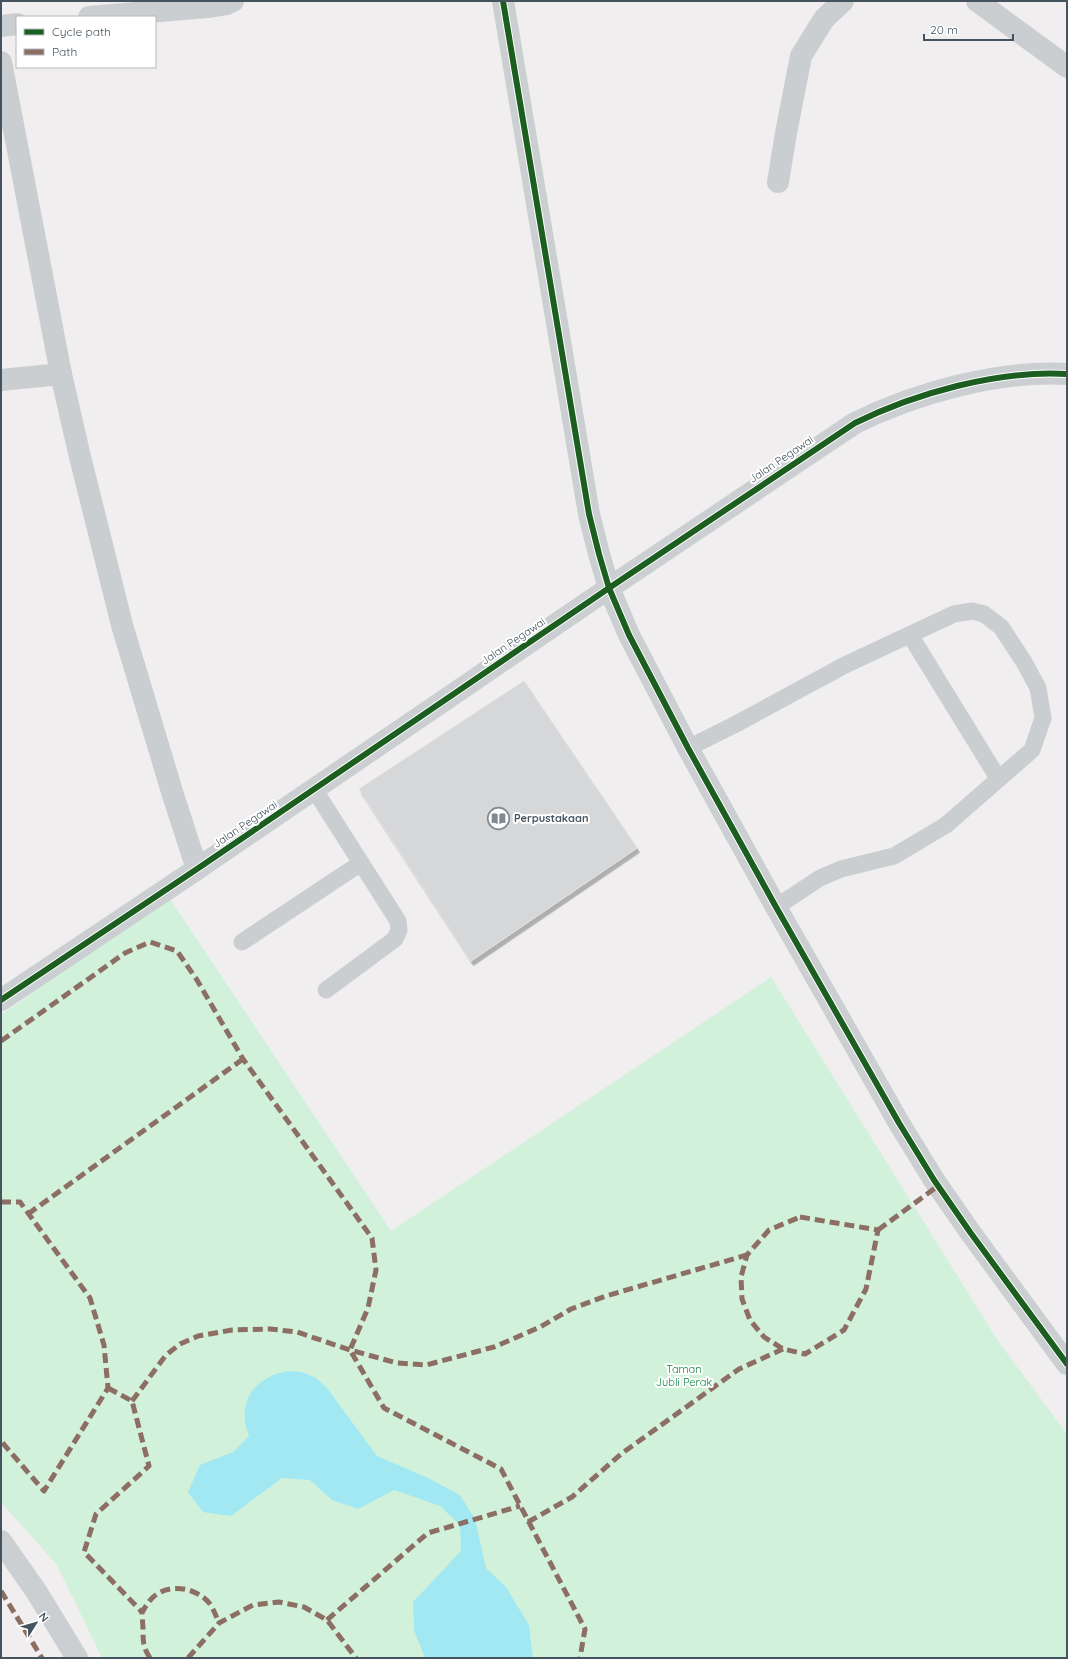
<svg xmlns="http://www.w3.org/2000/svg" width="1068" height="1659" viewBox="0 0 1068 1659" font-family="Quicksand,sans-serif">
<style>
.green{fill:#d1f1db}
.water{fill:#a2e8f2}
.building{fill:#d6d7d9;stroke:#e1e0e2;filter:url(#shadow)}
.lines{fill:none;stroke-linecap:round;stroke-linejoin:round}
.lane{stroke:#cbced0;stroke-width:17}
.street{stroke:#cbced0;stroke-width:22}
.secondary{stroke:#cbcfd2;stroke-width:22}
.quiet{stroke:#8d6e63;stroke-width:5;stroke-dasharray:10 5;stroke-linecap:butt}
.cycleway-casing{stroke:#fff;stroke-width:8}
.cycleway{stroke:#1b5e20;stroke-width:6}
.labels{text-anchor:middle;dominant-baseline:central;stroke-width:4;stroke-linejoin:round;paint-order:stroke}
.street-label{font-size:11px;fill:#44535d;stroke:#fff}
.poi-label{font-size:11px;font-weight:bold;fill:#44535d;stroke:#fff;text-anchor:start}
.park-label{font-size:11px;fill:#0e8540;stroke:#fff}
</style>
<defs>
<filter id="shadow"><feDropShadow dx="2.5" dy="4.5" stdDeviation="0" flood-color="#0004"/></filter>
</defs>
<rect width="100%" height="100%" fill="#f0eeef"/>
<!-- green -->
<polygon class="green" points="168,896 391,1231 771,977 998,1341 1067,1434 1067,1658 102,1658 57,1565 1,1502 1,1015"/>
<!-- water -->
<path class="water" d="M287,1371L302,1372L316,1378L327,1388L377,1456L428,1478L460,1495L475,1519L486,1568L506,1587L529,1625L533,1658H425L414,1630L413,1602L461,1551L460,1525L440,1506L394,1490L358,1509L332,1500L310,1480L282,1478L231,1516L203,1512L188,1492L200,1465L233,1452L249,1436C248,1431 245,1426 245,1421C242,1392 262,1376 287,1371Z"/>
<!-- building -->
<polygon class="building" points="524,681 637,848 471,961 359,789"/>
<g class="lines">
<!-- lane -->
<g class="lane">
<polyline points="910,635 998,778"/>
<polyline points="688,748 736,724 845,665 954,614 972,611 984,614 1001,627 1024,662 1038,688 1043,718 1032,750 946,825 894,856 841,869 820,878 776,907"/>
<polyline points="314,789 398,921 399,930 395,939 326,990"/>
<polyline points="242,942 361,863"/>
</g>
<!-- street -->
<g class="street">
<polyline points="977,1 1067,67"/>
<polyline points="89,17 207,7 227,4 233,1"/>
<polyline points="1,26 17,24"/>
<polyline points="1,62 61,374 80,457 122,625 173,795 197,869"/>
<polyline points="778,182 786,133 801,56 824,19 843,1"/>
<polyline points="1,380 61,374"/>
</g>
<!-- secondary -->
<g class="secondary">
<polyline points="503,1 589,514 599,554 609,588 629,635 688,748 776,907 899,1123 934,1180 970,1232 1067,1364"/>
<path d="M1,1000L197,869L609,588L855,423C916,393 998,370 1067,374"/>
<polyline points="1,1541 36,1591 77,1658"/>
</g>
<!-- quiet -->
<g class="quiet">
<polyline points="1,1041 125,953 150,942 177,951 197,980 243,1059 372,1238 376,1270 368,1308 350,1350 384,1408 501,1469 585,1629 580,1658"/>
<polyline points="1,1202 20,1202 90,1298 104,1345 108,1388 44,1491 1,1441"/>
<polyline points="28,1214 243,1059"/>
<polygon points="800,1217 878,1230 866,1289 844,1330 805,1354 783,1349 764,1337 750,1320 742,1299 741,1277 747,1255 769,1230"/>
<polyline points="878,1230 938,1186"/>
<polyline points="108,1388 132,1401 149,1466 96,1514 84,1552 142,1612"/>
<polyline points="132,1401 166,1355 180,1344 198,1336 232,1330 270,1329 297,1332 350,1350 397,1363 426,1365 494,1347 540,1327 571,1309 606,1296 747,1255"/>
<polyline points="528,1522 572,1497 621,1454 739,1369 783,1349"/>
<polyline points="1,1591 42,1658"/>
<polyline points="327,1620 428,1533 520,1506"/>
<path d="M150,1658C143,1647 143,1642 143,1629C143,1624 142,1618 142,1613C143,1610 146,1606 148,1603C162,1582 195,1585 210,1604C214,1610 216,1616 219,1623"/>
<polyline points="188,1658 219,1623 253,1605 279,1602 304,1607 327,1620 356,1658"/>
</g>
<defs>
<g id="cycleway">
<polyline points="503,1 589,514 599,554 609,588 629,635 688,748 776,907 899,1123 934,1180 970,1232 1067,1364"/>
<path d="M1,1000L197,869L609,588L855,423C916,393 998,370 1067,374"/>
</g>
</defs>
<!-- cycleway casing -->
<use href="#cycleway" class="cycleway-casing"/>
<!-- cycleway -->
<use href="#cycleway" class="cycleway"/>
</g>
<!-- icons -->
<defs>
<symbol id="library-ring" viewBox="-11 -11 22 22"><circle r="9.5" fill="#fff" stroke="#808990" stroke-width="1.5"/><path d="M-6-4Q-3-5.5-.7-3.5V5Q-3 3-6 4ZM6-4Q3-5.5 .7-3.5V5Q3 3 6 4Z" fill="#808990"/></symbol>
</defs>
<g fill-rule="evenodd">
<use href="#library-ring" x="486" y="806" width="25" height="25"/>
</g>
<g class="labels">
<!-- street labels -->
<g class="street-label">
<text transform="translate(781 459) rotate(-34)">Jalan Pegawai</text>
<text transform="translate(513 641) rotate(-34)">Jalan Pegawai</text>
<text transform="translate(245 824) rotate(-34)">Jalan Pegawai</text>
</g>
<!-- poi labels -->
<g class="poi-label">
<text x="514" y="818">Perpustakaan</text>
</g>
<!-- park labels -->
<g class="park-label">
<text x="684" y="1369">Taman<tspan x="684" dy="13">Jubli Perak</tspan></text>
</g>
</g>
<!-- border -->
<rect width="1068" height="1659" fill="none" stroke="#44535d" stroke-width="4"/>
<!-- legend -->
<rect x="16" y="16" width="140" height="52" fill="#ffffff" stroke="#b4babe"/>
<rect x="24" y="29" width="20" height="6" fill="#1b5e20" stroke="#b4babe"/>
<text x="52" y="36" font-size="12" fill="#44535d">Cycle path</text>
<rect x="24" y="49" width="20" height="6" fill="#8d6e63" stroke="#b4babe"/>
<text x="52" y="56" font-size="12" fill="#44535d">Path</text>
<!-- north arrow -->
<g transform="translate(36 1623) rotate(53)" stroke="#ffffff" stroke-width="3" paint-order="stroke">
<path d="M0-3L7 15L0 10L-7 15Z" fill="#44535d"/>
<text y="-6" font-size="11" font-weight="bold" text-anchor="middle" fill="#44535d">N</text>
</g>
<!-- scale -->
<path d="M924 34v6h89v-6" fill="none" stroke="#44535d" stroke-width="2"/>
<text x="930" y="34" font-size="12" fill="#44535d" stroke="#ffffff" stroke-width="3" paint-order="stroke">20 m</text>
</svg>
